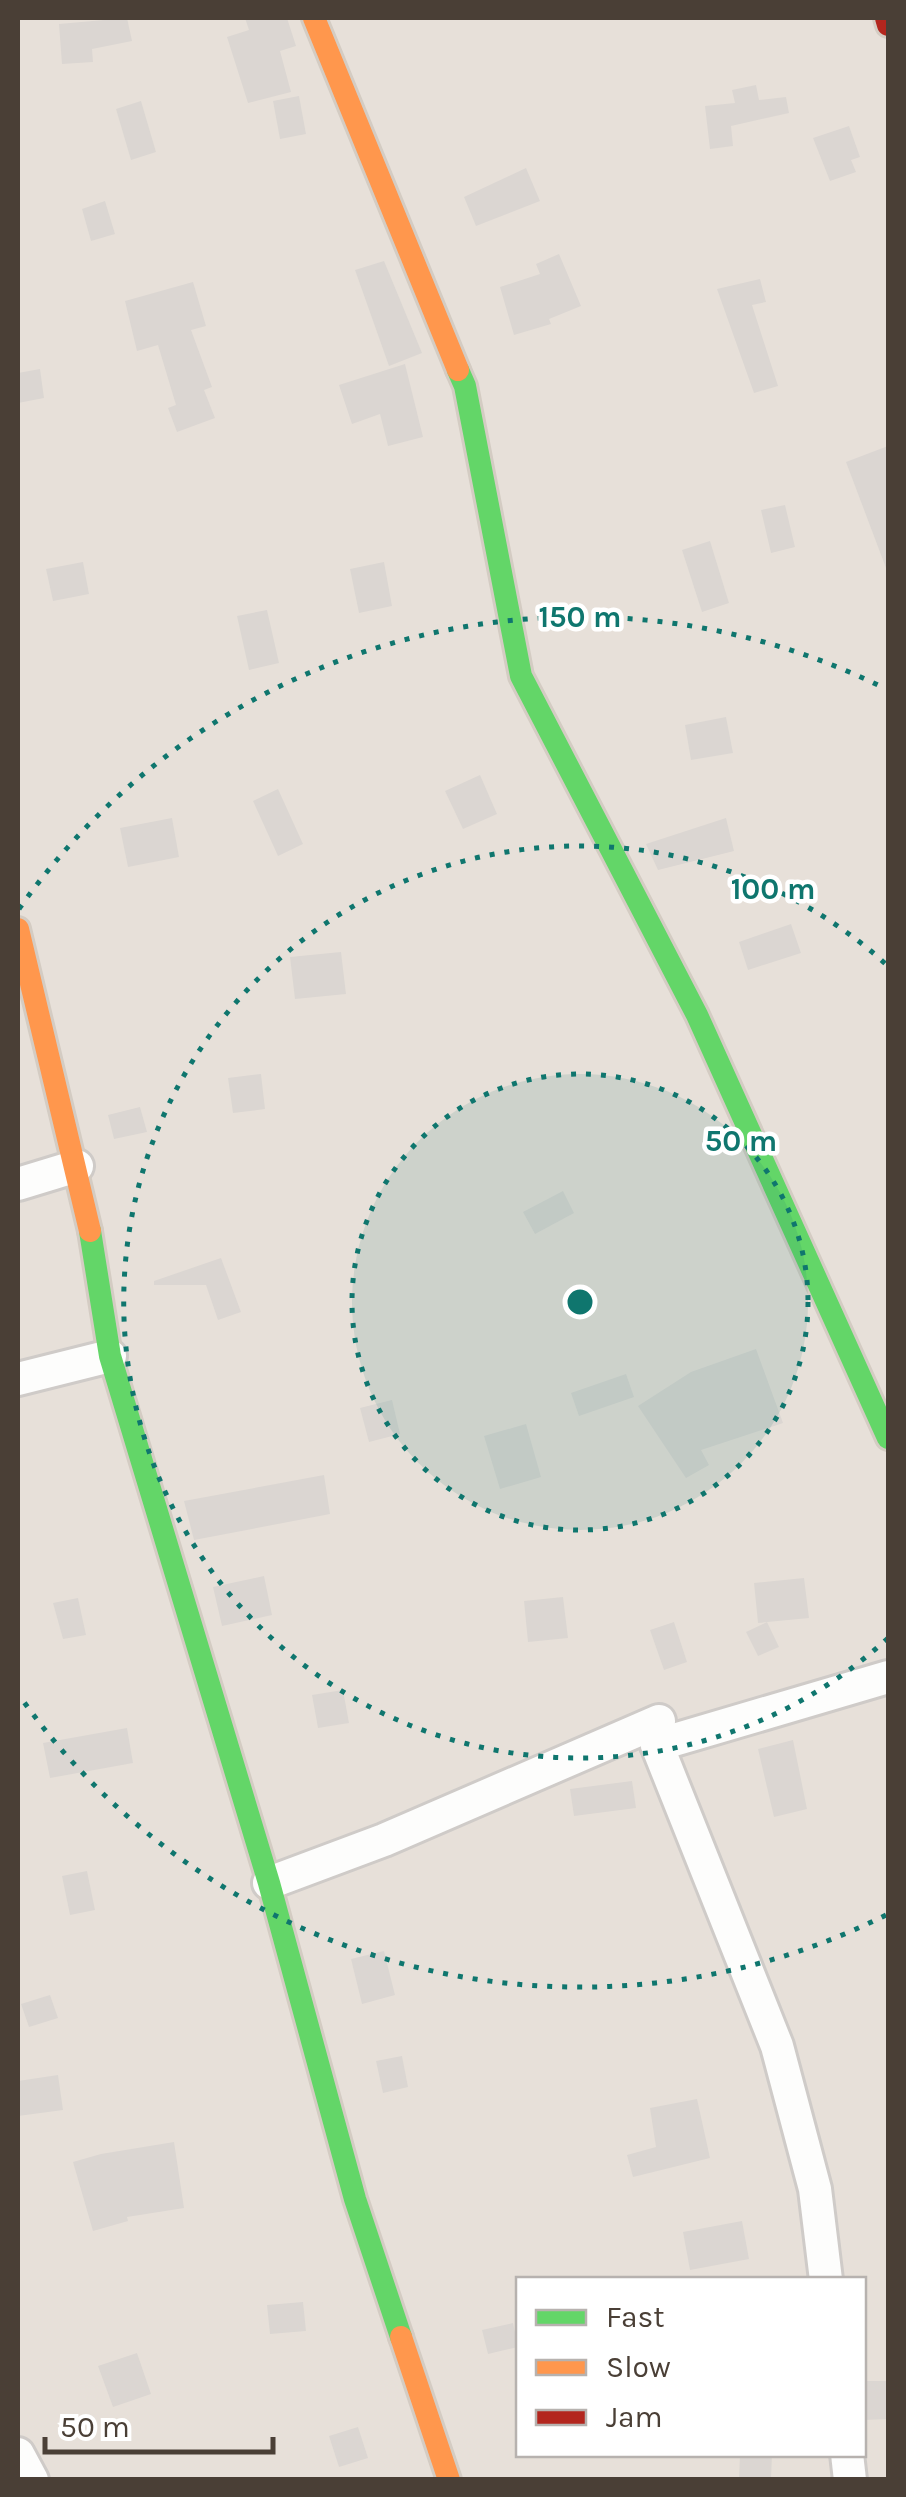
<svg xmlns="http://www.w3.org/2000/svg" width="906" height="2497" viewBox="0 0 906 2497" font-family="Karla,sans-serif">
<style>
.residential{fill:#e7e0d9;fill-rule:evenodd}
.building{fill:#dbd6d2}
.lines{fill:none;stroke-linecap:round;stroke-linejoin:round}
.street-casing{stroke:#cfcbc8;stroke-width:38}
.fast-casing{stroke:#d4ccc3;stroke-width:28}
.slow-casing{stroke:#d4ccc3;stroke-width:28}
.jam-casing{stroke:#d4ccc3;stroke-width:28}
.street{stroke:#fdfdfc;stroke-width:32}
.fast{stroke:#63d668;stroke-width:22}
.slow{stroke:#ff974d;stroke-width:22}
.jam{stroke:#b3261e;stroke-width:22}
.ring{fill:none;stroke:#0f766e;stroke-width:5;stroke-dasharray:5 10}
.centre{fill:#0f766e;stroke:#fff;stroke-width:5}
.ring-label{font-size:30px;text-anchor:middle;font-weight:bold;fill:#0f766e;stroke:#fff;stroke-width:9;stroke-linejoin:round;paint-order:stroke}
</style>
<rect width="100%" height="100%" fill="#f2efec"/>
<!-- residential -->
<path class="residential" d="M18,18H888V2479H18ZM518,2280H864V2454H518Z"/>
<!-- building -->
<g class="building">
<polygon points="127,18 132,41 92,49 93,62 62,64 59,24"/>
<polygon points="245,18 287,18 296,46 280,51 291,92 248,103 227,37 249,30"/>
<polygon points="756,85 759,100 786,97 789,113 731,126 733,146 710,149 705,106 735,103 732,90"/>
<polygon points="299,96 306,134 280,139 273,101"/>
<polygon points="141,101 156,152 131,160 116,109"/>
<polygon points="849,126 860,157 851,160 856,172 830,181 813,138"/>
<polygon points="526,168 540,201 476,226 464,197"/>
<polygon points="105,201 115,234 91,241 82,209"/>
<polygon points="559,254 581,306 549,319 551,324 514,335 500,287 540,274 536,264"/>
<polygon points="384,261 422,353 389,366 355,270"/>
<polygon points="760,279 766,302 752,305 778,386 754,393 717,289"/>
<polygon points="193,282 206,326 191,330 212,387 204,390 215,418 177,432 168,408 176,405 158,345 137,351 125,301"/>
<polygon points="405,364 423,437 388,446 380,414 352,424 339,385"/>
<polygon points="40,369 44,398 18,403 18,373"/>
<polygon points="888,446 888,568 886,568 846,462"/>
<polygon points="785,505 795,547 771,553 761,510"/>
<polygon points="710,541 729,603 702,612 682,550"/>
<polygon points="83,562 89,594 53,601 46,569"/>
<polygon points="384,562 392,606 359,613 350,569"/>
<polygon points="267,610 279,663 249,670 237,616"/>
<polygon points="726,717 733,753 691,760 685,725"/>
<polygon points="480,775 497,814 463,829 445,791"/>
<polygon points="278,789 303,844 278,856 253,801"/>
<polygon points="172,818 179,857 128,867 120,828"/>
<polygon points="726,818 734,851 658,870 646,844"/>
<polygon points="791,924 801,953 748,970 739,942"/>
<polygon points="341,952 346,994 295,999 290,957"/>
<polygon points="261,1074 265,1109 233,1113 228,1078"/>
<polygon points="140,1107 147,1132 114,1139 108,1115"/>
<polygon points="563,1191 574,1213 535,1234 523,1212"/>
<polygon points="221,1258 241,1312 218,1320 206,1285 154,1285 154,1281"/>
<polygon points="756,1349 783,1423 701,1450 709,1465 686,1478 638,1406 691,1372"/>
<polygon points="626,1374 634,1397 579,1416 571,1393"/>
<polygon points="392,1400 400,1434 369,1442 360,1408"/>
<polygon points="526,1424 541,1477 500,1489 484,1436"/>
<polygon points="324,1475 330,1514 194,1540 184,1501"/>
<polygon points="264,1576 272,1615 222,1626 213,1587"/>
<polygon points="804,1578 809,1618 758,1623 754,1583"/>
<polygon points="563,1597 568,1638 528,1642 524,1601"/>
<polygon points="78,1598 86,1635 63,1639 53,1603"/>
<polygon points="674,1622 687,1662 664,1670 650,1630"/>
<polygon points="767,1622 779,1647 758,1656 746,1632"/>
<polygon points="343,1690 349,1723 318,1728 312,1695"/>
<polygon points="127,1728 133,1763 50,1778 43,1743"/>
<polygon points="793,1740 807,1809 774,1817 758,1749"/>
<polygon points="632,1781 636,1808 574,1816 570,1789"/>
<polygon points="87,1871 95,1910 70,1915 62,1876"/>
<polygon points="384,1951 395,1995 362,2004 351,1959"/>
<polygon points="50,1995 58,2018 29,2027 21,2004"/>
<polygon points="402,2056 408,2087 383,2093 376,2061"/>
<polygon points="58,2075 63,2110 18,2116 18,2081"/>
<polygon points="697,2099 710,2158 633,2177 627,2155 656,2147 650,2108"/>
<polygon points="174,2142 184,2208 127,2217 128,2221 93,2231 73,2162 101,2154"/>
<polygon points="742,2221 749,2259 690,2270 683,2232"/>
<polygon points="303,2302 306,2331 270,2334 267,2305"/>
<polygon points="513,2323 518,2347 488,2354 482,2330"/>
<polygon points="137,2353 151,2394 113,2407 98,2366"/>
<polygon points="864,2381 888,2381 888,2419 864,2420"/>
<polygon points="358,2427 368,2458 339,2467 329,2436"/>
<polygon points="740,2454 772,2454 771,2480 739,2480"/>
</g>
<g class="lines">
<defs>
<g id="street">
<polyline points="18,1184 77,1166"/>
<polyline points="18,1379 110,1356"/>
<polyline points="657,1745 888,1677"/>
<polyline points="269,1883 384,1840 659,1721 657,1745 777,2046 815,2189 826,2280"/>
<polyline points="18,2454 32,2480"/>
<polyline points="847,2454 850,2480"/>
</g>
<g id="fast">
<polyline points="458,370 465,386 521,676 697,1015 888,1438"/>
<polyline points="90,1231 110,1356 269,1883 355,2199 401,2337"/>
</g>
<g id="slow">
<polyline points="314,18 458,370"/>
<polyline points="18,929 90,1231"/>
<polyline points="401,2337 449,2480"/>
</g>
<polyline id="jam" points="886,18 888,25"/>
</defs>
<!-- street casing -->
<use href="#street" class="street-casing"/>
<!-- fast casing -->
<use href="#fast" class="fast-casing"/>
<!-- slow casing -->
<use href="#slow" class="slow-casing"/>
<!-- jam casing -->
<use href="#jam" class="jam-casing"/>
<!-- street -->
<use href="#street" class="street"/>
<!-- fast -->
<use href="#fast" class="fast"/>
<!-- slow -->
<use href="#slow" class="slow"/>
<!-- jam -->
<use href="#jam" class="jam"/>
</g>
<!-- distance rings -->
<circle cx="580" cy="1302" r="228" fill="#0f766e" fill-opacity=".12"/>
<g class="ring">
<circle cx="580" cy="1302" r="228"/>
<path d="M888 1638A456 456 0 1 1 888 966"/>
<path d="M886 1915A685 685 0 0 1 19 1695M19 909A685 685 0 0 1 886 689"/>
</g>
<circle cx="580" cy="1302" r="15" class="centre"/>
<g class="ring-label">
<text x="580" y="627">150 m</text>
<text x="773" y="899">100 m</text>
<text x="741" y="1151">50 m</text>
</g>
<!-- border -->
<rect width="906" height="2497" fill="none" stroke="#4a3f36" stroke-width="40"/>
<!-- legend -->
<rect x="516" y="2277" width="350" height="180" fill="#ffffff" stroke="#b7b2af" stroke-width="2.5"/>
<rect x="536" y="2310" width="50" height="15" fill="#63d668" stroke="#b7b2af" stroke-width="2.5"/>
<text x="606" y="2327" font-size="30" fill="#4a3f36">Fast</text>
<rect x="536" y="2360" width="50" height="15" fill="#ff974d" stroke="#b7b2af" stroke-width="2.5"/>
<text x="606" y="2377" font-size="30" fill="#4a3f36">Slow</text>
<rect x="536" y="2410" width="50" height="15" fill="#b3261e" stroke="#b7b2af" stroke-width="2.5"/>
<text x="606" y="2427" font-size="30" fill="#4a3f36">Jam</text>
<!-- scale -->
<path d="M45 2437v15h228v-15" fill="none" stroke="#4a3f36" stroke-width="5"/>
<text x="60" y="2437" font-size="30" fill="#4a3f36" stroke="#ffffff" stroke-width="8" paint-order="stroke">50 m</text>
</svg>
